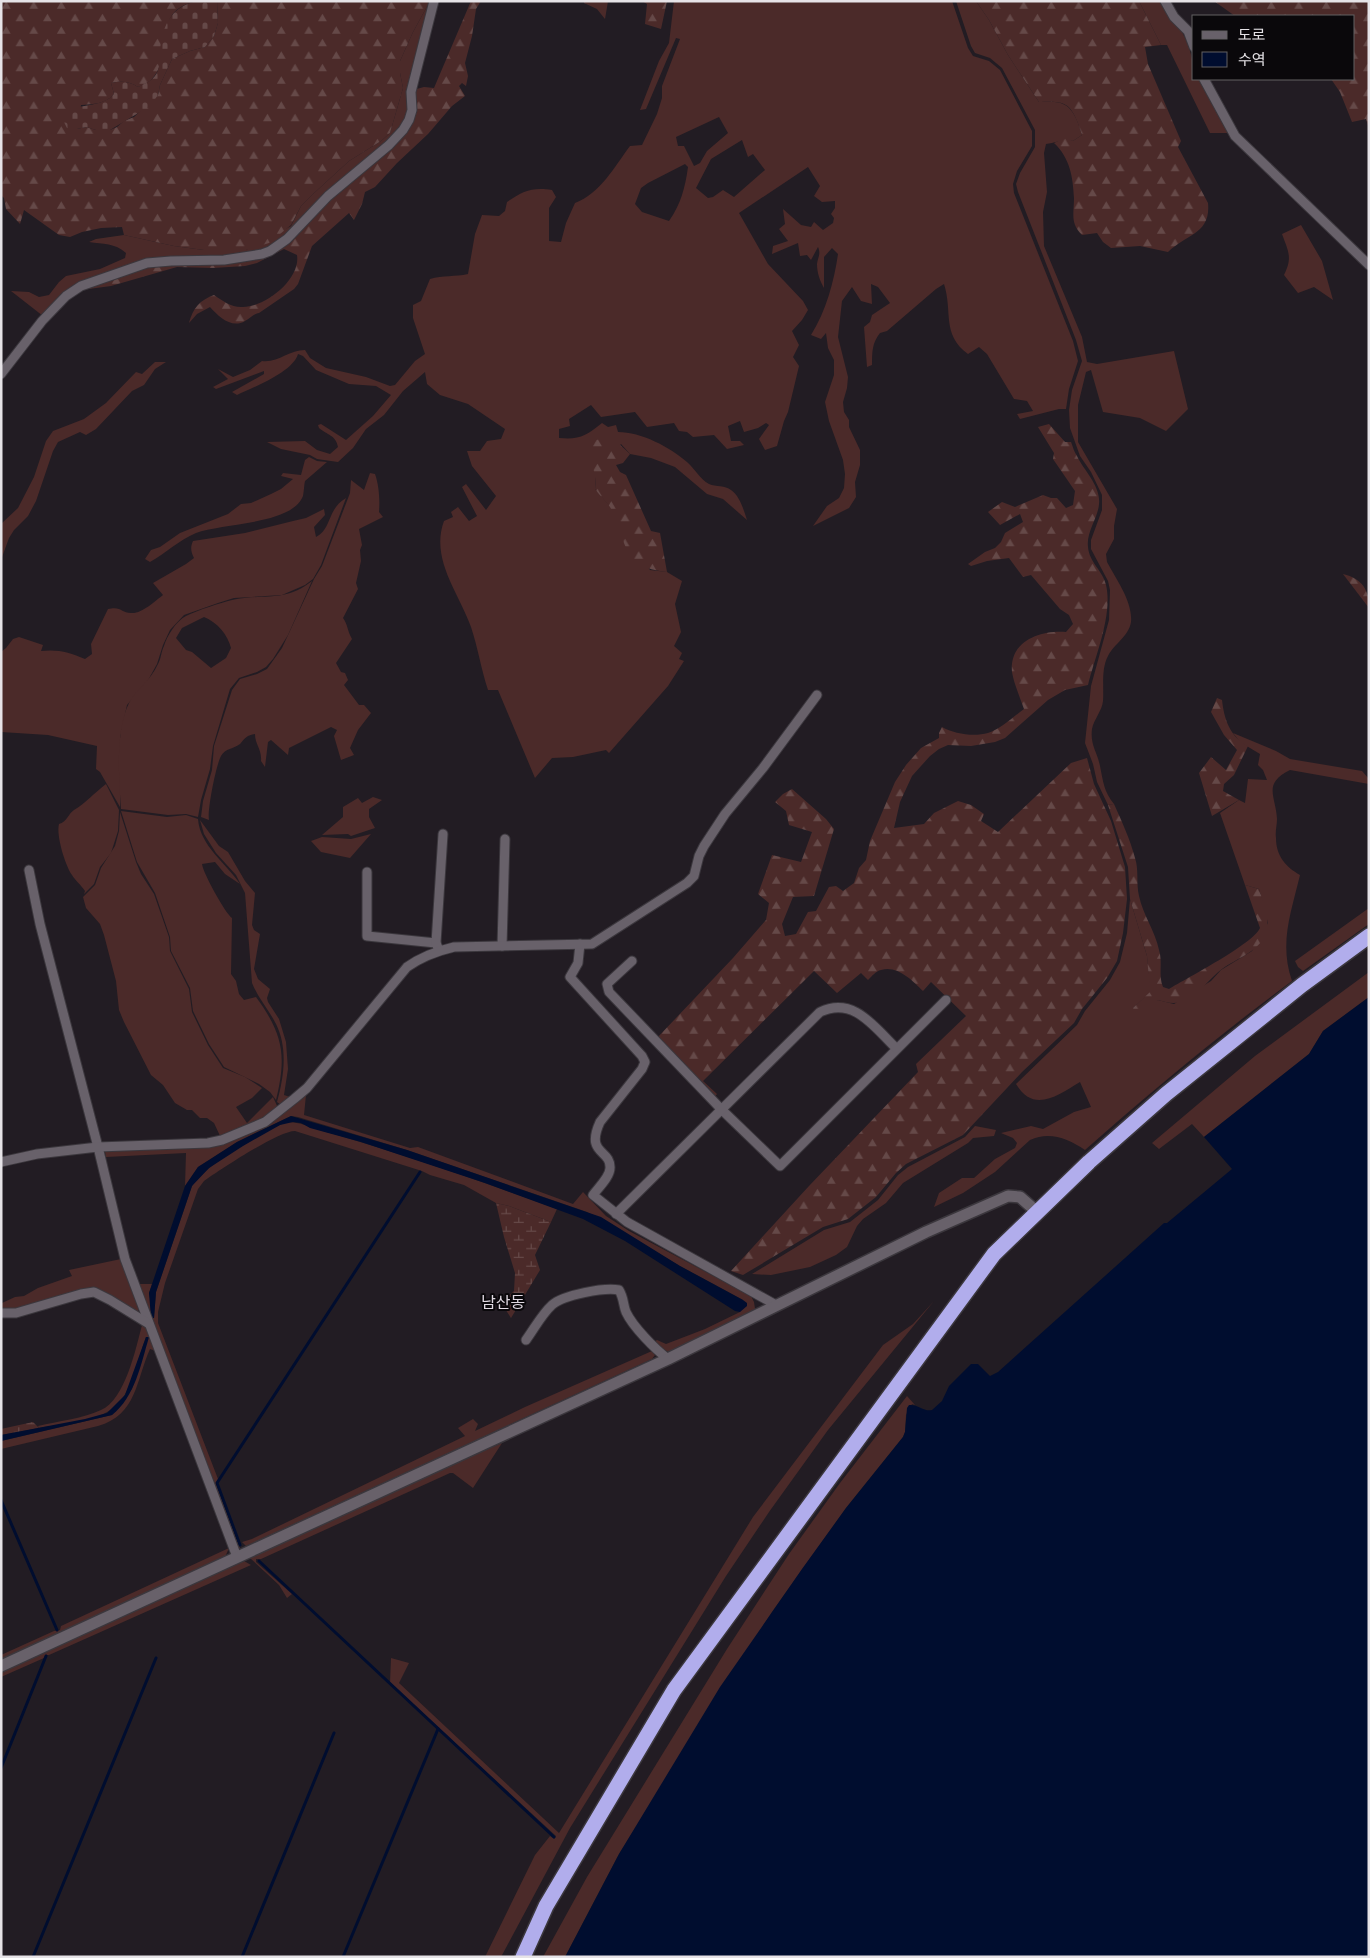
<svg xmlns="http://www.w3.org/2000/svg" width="1370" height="1958" viewBox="0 0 1370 1958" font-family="'Archivo Narrow','Noto Sans KR',sans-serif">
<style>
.grass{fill:#4b2a29;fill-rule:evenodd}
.forest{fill:url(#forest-firs)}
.wetland{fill:url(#wetland-marsh)}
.cemetery{fill:url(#cemetery-stones)}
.water{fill:#000d2f}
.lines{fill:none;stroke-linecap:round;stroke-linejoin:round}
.stream{stroke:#000d2f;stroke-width:3}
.street-casing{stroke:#3b373d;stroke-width:11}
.secondary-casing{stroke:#3b373d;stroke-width:14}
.highway-casing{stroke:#3b373d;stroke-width:18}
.street{stroke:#68616a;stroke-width:9}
.secondary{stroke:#68616a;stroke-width:11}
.highway{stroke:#b1adec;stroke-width:15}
.labels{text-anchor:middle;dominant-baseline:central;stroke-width:4;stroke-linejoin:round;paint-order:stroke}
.quarter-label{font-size:16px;fill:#dfd8e1;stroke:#0a080b}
</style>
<defs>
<pattern id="forest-firs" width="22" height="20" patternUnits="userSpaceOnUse" patternTransform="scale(1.25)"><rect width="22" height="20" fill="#4b2a29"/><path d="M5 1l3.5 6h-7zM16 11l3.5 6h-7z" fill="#654948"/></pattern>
<pattern id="wetland-marsh" width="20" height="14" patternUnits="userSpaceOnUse" patternTransform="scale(1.25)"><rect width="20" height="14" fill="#4b2a29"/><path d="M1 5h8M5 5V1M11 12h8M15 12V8" fill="none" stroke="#654948"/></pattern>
<pattern id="cemetery-stones" width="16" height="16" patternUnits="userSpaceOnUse" patternTransform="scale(1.25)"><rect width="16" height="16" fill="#4b2a29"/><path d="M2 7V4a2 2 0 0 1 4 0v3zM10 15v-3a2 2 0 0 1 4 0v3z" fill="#654948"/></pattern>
</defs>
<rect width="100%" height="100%" fill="#221c23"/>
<!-- grass -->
<g class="grass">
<path d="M430,1L411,110L403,129L270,250L224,259L94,280L43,316L11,291L29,292L39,297L49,295L59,282L66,276L100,269L125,258L126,253C115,243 103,244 89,242L96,239L124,235L174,246L204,250H246L291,226L301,206L313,194L349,161L381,141L390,133L403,88L400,73V61L413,32Z"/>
<path d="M674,1H952L968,48L973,56L989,61L1000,70L1032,131V146L1017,171L1013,184L1014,193L1073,341L1078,361L1069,389L1066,409H1059L1020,419L1017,414L1033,411L1027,401L1014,399L987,354L979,347L968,354C941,334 953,312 944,284L936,289L887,331L880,333C872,343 872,352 872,365L867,367L864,327L870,322L872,315L890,303L878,287L871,284L872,304L861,301L852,287L842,301L838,337L848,377L847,388L843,402L844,412L849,420V427L860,450V465L855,482L856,497L849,508L813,526L827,506L839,498L844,488L845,474L843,460L829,421L825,402L834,375V360L828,348L826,333L821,339L811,335C826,311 834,282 838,254L832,248L824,257V288C820,281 817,273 817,264C818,257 821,254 818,247L811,260L807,255L800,256L798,243L772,254L773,246L788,241L779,229L785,224L783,209L801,225L811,227L814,222L823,230L833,223L834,218L831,214L835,208V201L822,202L814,196L820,186L808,167L739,213L768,264L803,301L808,310L802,320L792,331L799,345L793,357L799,366L788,412L784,421L777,446L765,450L759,439L769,425L766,423L758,428L744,432L740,421L728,426L731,441H740L744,445L727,449L714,435L693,437L687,432L679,431L674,423L647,427L635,412L601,417L591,405L569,419L570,426L559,429V438C579,440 586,436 602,423L608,427L616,425L618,432C641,432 670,447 687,462C695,469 700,479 709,484C716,487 725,485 731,490C740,496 744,511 747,520L723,499L707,494L675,467L651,458L630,454L621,444L596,477L595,489L610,506L650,570L667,572L682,581L675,604L681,632L674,646L682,653L679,659L684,661L668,686L609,753L606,750L573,757L552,758L535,778L498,690H488C481,669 478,648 471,627C459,593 430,559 444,521L453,517L451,512L458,507L469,521L477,516L462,487L466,484L486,510L496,496L472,466L467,451H480L487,441L501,439L505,429L468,404L440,395L427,384L425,372L403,391L384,415L366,429L353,448L338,462L317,459L310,455L281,449L267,442L305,441L317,450L330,454L338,447C336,435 327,435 319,428L318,425L321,424L346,440L373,416L391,395L376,386L349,384L316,370L303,356L298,354C293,372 254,387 237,395L232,392L264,374V371L216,389L213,387L228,379L218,369L233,377L250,370L262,361C278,363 289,350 305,350L310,358L326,368L366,377L390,386L395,385L415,361L425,354L413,318V305L421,301L430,279C443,275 455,277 468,274L475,234L482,215L499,216L505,211L507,202C523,191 532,187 552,190L556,197L549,208V241L561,242L566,223L575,203C600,194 615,166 630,146L642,145L657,114L662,98V86L680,39L676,38L646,109L640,110L659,61L669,43ZM719,117L728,133L707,151L700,163L694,166L684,146H678L676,137ZM742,140L748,157L753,154L765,170L734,197L723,190L713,197L708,198L696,188L711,159ZM685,164L688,167C685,188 681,204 669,221L642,212L635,204L641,188L648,183Z"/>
<path d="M956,1H976L989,20L1008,55L1039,102C1046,102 1057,101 1063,104C1074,108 1079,125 1082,135L1073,141C1063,138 1057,143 1046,144L1044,153L1047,192L1043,212L1044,246L1082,337L1087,362L1097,364L1174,351L1188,409L1166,431L1140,418L1103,412L1091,370L1086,372L1078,405V442L1117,509L1114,526V539L1106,554L1107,562C1116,579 1133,602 1131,622C1129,636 1114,644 1108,656C1101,669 1104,687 1103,701C1102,711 1094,719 1092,729C1090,745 1097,751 1100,766C1103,781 1104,792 1114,804L1108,805L1097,782L1093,764L1085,743L1091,686L1109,620L1110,590L1108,581L1091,549V540L1102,510V495L1091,472L1080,456L1070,428L1069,410L1072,390L1082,361L1076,340L1018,192L1016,184L1020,173L1035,147V130L1002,68L990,58L975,53L971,46Z"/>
<path d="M1139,1H1161C1180,27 1194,45 1194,79H1200L1228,133H1210L1167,45H1161Z"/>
<path d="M1301,225L1322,261L1333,300L1314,287L1298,293L1284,275C1293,257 1288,251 1282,234Z"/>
<polygon points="155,362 166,362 155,369 144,385 132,391 96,429 86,435 80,432 58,442 53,451 36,501 28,516 14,530 9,538 1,560 1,524 18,508 34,477 46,441 53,431 84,419 106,403 136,372 142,374"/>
<path d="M309,457L317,461L327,462L305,481C304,485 304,491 303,496C292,525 221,523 196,533C179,540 166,553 150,562L145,559L151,550L160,547L180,533L228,514L241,504L251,503L271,494L281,489L293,479L281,476L283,473L301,475L305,460Z"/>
<path d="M370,473L375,474C379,485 380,500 379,512L383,517L359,529L362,545L360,550L361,561L356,583L358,589L343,618C348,625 347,630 352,639L336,663L341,672L345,673L348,680L344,685L359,705H364L371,713L358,730L350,748L354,755L341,760L334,736L337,730L331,727L289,748L288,755L271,740L268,742L265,767L261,761C262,749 255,745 255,734C247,735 245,738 240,744C234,749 225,748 221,756C216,765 207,811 209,820L201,817L203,801L212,770L214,746L232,690L240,679L257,674L267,669L282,648L314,579L322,566L350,493L351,480L364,490Z"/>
<path d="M346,498L321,565L313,579L305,585L282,595L234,598L218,603L184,615L170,630L163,645L157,664L147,682L127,705L120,738V807L100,772L96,769L97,746L48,735L1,732V652L6,648L13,639L19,637L43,645L41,651C57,649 70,652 85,659L92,654L91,644L108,609C122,606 121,613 131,613C142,614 155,601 163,595L153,583L186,564L194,558C191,552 190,548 193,541L245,533L293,521L306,518L324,509L325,515L314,527L316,537C332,529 327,509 346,498Z"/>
<path d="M312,581L288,635L273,659L266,667L257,672L239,678L230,689L213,746L210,769L201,800L198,817L186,814L168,815L121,809C119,779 115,731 129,703C135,691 151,680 158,664C161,659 161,652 164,646C167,636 176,621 186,616C198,610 220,603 232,600C262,593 285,603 312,581ZM204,617C217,622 228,635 231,648L226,658L211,668L192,652L186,650L176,638L182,628Z"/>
<path d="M1233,733L1276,751L1290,759L1362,771L1369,779V784L1290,770C1262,784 1276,796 1277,819C1277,825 1275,832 1276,838C1276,856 1286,867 1300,875C1291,913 1279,943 1292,981C1220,1034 1152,1091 1085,1150C1068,1139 1050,1131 1030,1140L995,1172L963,1193L934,1207L939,1193L962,1178H974L995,1159L1015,1148L1017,1143L1013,1138L1001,1133L1031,1126L1043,1129L1074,1112L1091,1107L1080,1082C1058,1095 1034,1114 1016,1084L1077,1025L1085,1011L1110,980L1120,962L1127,933L1130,899L1147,956L1151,992L1133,1008L1158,1000L1174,1004L1211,981L1221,970L1252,951L1268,923L1259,889L1245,885L1220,813L1239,800L1245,803L1248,779L1267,780L1263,770L1258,765L1260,754L1240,742Z"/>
<path d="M106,784L119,810L118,831L111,853L100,867L94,884L84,894L85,891C81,885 75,880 72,875C65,865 56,835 59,824C67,822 68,814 74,810C86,803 94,793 106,784Z"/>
<polygon points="373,797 382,800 369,809 369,817 375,828 351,836 348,834 322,835 343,817 343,807 358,798 362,803"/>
<path d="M121,811L167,817L186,815L198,819C200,846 226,863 240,884L225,874L215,862L202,864C203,873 225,913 232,918L231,974L236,981L239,994L244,1000L256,997C283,1034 287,1055 276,1100L270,1092L259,1084L224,1067L209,1044L193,1011L190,988L171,951L170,937L155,893L137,862Z"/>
<polygon points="120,812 136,862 141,874 154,894 169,937 170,951 189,989 192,1012 208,1045 223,1068 245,1077 262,1088 252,1098 236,1107 247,1123 273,1097 278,1108 266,1118 221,1138 214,1123 207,1118 200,1118 192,1110 187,1110 175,1103 163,1085 151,1075 124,1022 119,1010 116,981 104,935 100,924 86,908 83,897 95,885 101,868 115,846 119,831"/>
<path d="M200,820L219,846L228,852L245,881L255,893L252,925L254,930L260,934L254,969L258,979L270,989L267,998L268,1002L279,1019L286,1042L288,1069L284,1095L290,1097L281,1105L277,1102C284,1077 288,1048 276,1024C269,1010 258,998 252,983L245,893L236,875L216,853L204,834Z"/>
<polygon points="371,834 350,858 321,852 311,841 322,837 351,839"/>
<polygon points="1369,908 1369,924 1303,971 1298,967 1295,961"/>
<polygon points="1369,972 1369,997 1323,1031 1309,1054 1204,1137 1192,1124 1159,1149 1152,1143 1255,1056"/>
<polygon points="306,1095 304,1115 410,1148 418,1147 573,1204 583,1192 606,1216 629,1231 751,1296 754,1302 755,1309 669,1352 662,1349 654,1342 657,1340 666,1344 705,1329 740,1312 743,1300 680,1266 587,1212 407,1150 298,1117 291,1116 237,1142 209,1160 198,1167 185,1186 186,1153 106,1157 105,1152 107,1150 196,1146 268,1122 291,1107"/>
<path d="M287,1122C300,1121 320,1131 334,1134C409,1156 483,1182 557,1209L551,1222L509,1206L496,1203L464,1185L430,1175L422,1171L295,1131C278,1131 220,1170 204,1181L198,1189L165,1283L158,1312V1323L218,1479L216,1483L240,1548L238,1549L137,1284H152L149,1293L154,1318L156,1292L192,1186C207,1164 261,1132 287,1122Z"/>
<polygon points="975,1126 996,1130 994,1136 973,1138 968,1143 903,1183 886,1203 863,1219 857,1226 847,1247 836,1255 810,1267 771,1275 752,1274 824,1230 850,1222 878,1200 898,1175 908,1167 965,1137"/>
<polygon points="121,1259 139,1309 137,1313 99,1292 18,1311 1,1310 1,1302 2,1303 15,1297 24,1296 38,1288 72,1276 69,1270"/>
<polygon points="934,1301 828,1430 769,1512 726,1576 570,1828 501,1957 485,1957 535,1855 550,1836 554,1839 556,1836 390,1683 391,1658 409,1663 399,1683 559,1833 753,1517 883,1345 913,1324"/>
<path d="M142,1325L149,1329L156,1351L150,1349C136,1380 137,1415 98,1426L1,1449V1441L112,1415L132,1389L148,1337H146C139,1356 134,1379 124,1396C110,1422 65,1423 39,1428L38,1426C58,1421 82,1419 101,1410C125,1400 136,1348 142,1325Z"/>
<polygon points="652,1351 655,1355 652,1359 246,1546 242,1542 252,1539 465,1436 458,1428 473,1419 478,1424 475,1431 525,1407"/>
<polygon points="907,1396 915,1405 912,1404 906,1415 905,1432 903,1437 846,1508 772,1612 619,1854 565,1957 543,1957 587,1877 727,1649 789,1554 840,1483"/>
<polygon points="502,1443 473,1488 453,1473 450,1473 261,1559 256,1559 256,1562 292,1594 287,1598 279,1585 250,1558 457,1462"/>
<polygon points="229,1548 225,1557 1,1660 1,1655 54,1631 60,1630 61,1626"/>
<polygon points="244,1561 251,1565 49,1655 46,1655 44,1658 1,1677 1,1671"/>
</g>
<!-- forest -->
<g class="forest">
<path d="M1,1H198C148,10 176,56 151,80C148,83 142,85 138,87C129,81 121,81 111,83L114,94C106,104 93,104 81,105L77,129L86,127L96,130H110L117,127L124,121L134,117L158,95L160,85L172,59L190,51L205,47L214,36L218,23L217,1H430L413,32L400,61V73L403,88L390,133L381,141L349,161L313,194L301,206L291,225L269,243L246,250H204L174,246L124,235L122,227L101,228L82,232L70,237L59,235L24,210L20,224L6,209L4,198L1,195Z"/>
<path d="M471,1H481L476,9L472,36L465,63L468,76L466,86L462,83L459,86L465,96L452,106L428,134L397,163L375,187L365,192L362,204L354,220L349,213L312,246L298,284L294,289L259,313C253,314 251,318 245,321C232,329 219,317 210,307L197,314L189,323C193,308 200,300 214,295C223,301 232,308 243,307C266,307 301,279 297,255L284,249L257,263L245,266L213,268L177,267L111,286L81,290L153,265L263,256L403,134L413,90L424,87L434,88Z"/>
<polygon points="585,1 608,1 605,19 597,9 584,3"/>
<polygon points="642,1 667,1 661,29 645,24 647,4"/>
<path d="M976,1H1139L1161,45L1145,47L1148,64L1181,141L1178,147L1208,203C1211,234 1186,234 1168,252L1140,246L1111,248L1103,242L1097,233L1082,235C1070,223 1074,214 1074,198C1073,177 1070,158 1054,143L1065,138L1073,141L1082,135C1079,126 1074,108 1064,104C1057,101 1046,102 1039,102L1008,55L989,20Z"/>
<polygon points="1214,1 1369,1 1369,129 1366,119 1352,122 1340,92 1331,79 1354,79 1354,16 1235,16"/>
<path d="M1049,424L1065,442H1071C1073,447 1074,452 1077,456C1084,471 1101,486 1099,504C1098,518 1086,532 1088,547C1089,562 1103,571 1106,585C1113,615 1095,656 1088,685L1065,690L1048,700L1005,738L995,742L971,746L948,745L939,749L930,756L912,776L900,802L894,828L924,824L934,813L958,801L971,805L984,814L981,821L998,832L1071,763L1087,758L1094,784L1111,821L1125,867L1127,899L1123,933L1117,961L1107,978L1082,1009L1074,1023L1022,1072L963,1135L906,1164L896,1173L876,1197L848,1219L823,1227L743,1275L731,1271L809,1186L918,1072L916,1064L966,1016L931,982L923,991C912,980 897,965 881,970C876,971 872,976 868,980L861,973L837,993L814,971L703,1081L717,1094L713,1099L657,1038L733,958L766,920L769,903L758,894L772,855L801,862L812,832L789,825L786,811L775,802L783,794L792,789L826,819L834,829L814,896L793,897L782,924L785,936L796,934L808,912L816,911L829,887L836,886L843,891L854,883L859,868L866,860L870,841L895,782L906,765L921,748L939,738V733L942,727C954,734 974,737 988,733C1001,729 1013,717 1024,709C1020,697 1014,684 1012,672C1009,640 1042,630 1066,632L1073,624L1069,615L1060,609L1031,575L1023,577L1009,558L987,561L971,566L968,564L985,552L995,548L1001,542L1005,533L1023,522L1020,514L1000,525L988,512L1002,502L1015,507L1043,495L1051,498H1057L1066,508L1073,505L1075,491L1053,459L1054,453L1038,427Z"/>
<path d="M605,437L615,440L630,454L623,463L616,465L620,472L626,475L651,531L660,533L667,572C619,567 628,540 610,507C606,501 599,495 595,489L596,477L586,449L591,442Z"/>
<path d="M1343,574C1362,579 1369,589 1369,608Z"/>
<path d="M1217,698L1222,700C1224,719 1230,737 1248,746L1234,775L1224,784L1223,791L1239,800L1212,816L1199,773L1211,757L1226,770L1237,750L1224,735L1211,712Z"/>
<path d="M1114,804C1122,822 1130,839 1135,858C1139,870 1136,883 1139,896C1143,915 1155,931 1159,950C1163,963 1158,975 1163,987L1169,989C1187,978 1253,944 1260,928L1245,885L1259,889C1263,902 1271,919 1266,933C1259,952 1237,958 1222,969C1210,978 1201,992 1187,999C1177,1005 1168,1003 1158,1000L1137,1015L1133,1008L1150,992L1147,956L1130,899L1128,867L1108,805Z"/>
</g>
<!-- wetland -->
<g class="wetland">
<polygon points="496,1203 509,1206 551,1222 535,1255 540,1270 511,1318 504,1307 503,1301 514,1291 515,1273 504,1237"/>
<polygon points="33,1422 39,1428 1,1435 1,1429"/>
</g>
<!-- cemetery -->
<path class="cemetery" d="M198,1H217L218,23L214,36L205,47L190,51L172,59L160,85L158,95L150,106L110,130H96L86,127L77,129L67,128L62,118L68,109C82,105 104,106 114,94L111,83C121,81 129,81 138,87C146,83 155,80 158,70C160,64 160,56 160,50C163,25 171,6 198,1Z"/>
<!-- water -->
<g class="water">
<path d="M1369,997V1957H565L619,1854L720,1687L802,1569L846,1508L903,1437L905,1432L907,1408L909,1405C918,1404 924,1412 932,1410L942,1401L949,1386L971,1364H978L990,1376L998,1372L1164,1223H1167L1232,1169L1204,1137L1309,1054L1323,1031Z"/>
<polygon points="291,1116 407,1150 601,1217 680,1266 743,1300 747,1303 747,1306 740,1312 735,1311 625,1241 583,1219 485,1183 361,1142 310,1128 301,1123 293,1122 280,1125 243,1146 209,1168 192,1186 156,1292 154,1318 151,1318 149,1293 185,1186 198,1167 209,1160 237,1142"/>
<path d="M146,1337H149C141,1364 135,1397 112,1415L1,1441V1435L85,1419L107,1413L125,1395Z"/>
</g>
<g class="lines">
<!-- stream -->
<g class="stream">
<polyline points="1,1500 57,1630"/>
<polyline points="240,1545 217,1483 420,1172"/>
<polyline points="259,1561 554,1837"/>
<polyline points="1,1768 46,1656"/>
<polyline points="33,1957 156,1658"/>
<polyline points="242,1957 334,1733"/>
<polyline points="343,1957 438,1729"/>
</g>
<defs>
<g id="street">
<polyline points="1165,1 1174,17 1188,31 1194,47"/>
<polyline points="1204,79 1235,136 1369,265"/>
<polyline points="1,374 42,321 66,296 81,286 147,263 171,261 224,260 262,254 270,251 287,239 328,196 389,145 403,130 409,120 412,110 411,92 434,1"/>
<polyline points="29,870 40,924 98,1147 125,1259 237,1557"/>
<polyline points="367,872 367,936 436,943"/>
<path d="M580,944L578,963L570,977L642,1056L645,1062L642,1069L600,1122C585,1155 611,1149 610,1168C610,1177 598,1188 593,1195L627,1222L776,1305"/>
<polyline points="502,946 505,839"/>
<polyline points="438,948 436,943 443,834"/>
<polyline points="632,961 607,984 609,992 722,1110 780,1166 946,1000"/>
<path d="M1,1162L37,1154L98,1147L208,1143L222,1140L265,1122L294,1099L307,1088L407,967C421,957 437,951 454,947L592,944L687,883L694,876L699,856L704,846L725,814L763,768L817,695"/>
<path d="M616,1214L820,1012C854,996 874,1027 896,1048"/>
<polyline points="1,1313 16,1313 81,1294 94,1292 110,1300 149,1324"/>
<path d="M526,1340C534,1329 542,1314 552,1305C563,1295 605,1287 619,1290C624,1298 623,1305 626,1312C633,1327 655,1349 668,1359"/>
</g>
<polyline id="secondary" points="1,1666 668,1359 926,1232 1008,1196 1020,1197 1036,1211"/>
<polyline id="highway" points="523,1957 546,1906 674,1690 994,1254 1089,1162 1166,1094 1302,985 1369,936"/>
</defs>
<!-- street casing -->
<use href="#street" class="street-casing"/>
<!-- secondary casing -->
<use href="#secondary" class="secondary-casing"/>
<!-- highway casing -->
<use href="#highway" class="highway-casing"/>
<!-- street -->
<use href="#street" class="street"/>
<!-- secondary -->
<use href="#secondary" class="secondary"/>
<!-- highway -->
<use href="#highway" class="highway"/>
</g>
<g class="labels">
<!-- quarter labels -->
<g class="quarter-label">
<text x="503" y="1302">남산동</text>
</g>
</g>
<!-- border -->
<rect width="1370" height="1958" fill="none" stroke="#e6e3e7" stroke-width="5"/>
<!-- legend -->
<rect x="1192" y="15" width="162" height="65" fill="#0a080b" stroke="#626063"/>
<rect x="1202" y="31" width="25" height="8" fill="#68616a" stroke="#626063"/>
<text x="1238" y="40" font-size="15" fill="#e6e3e7">도로</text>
<rect x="1202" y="52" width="25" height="15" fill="#000d2f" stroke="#626063"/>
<text x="1238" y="65" font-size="15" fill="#e6e3e7">수역</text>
</svg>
